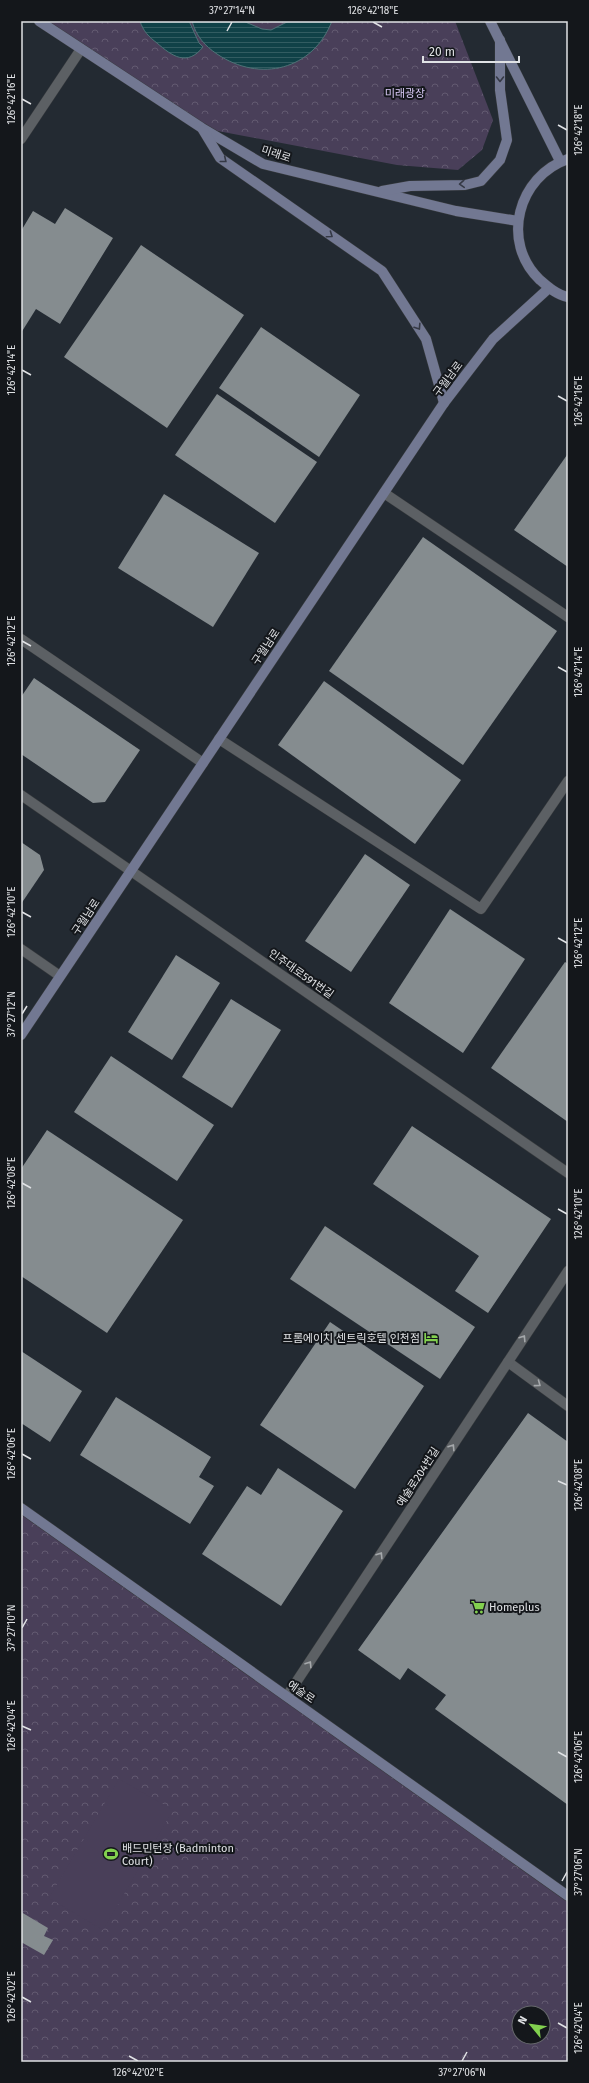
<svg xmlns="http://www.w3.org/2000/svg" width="589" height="2083" viewBox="0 0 589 2083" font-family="'Fira Sans','Noto Sans KR',sans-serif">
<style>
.built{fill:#232a32}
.park{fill:url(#park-crowns);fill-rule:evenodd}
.pitch{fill:#493f59}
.water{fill:url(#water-rules);stroke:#4e7176}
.building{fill:#858c8f}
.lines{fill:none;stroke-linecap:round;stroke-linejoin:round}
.lane-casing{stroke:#373a3d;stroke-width:11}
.street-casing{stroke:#373a3d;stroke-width:11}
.secondary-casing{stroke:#373a3d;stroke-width:11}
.lane{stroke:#5c6064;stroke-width:10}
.street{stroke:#5c6064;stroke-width:10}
.secondary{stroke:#727892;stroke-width:10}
.oneway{stroke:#353945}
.oneway2{stroke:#a5a8ab}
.ticks{fill:none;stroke:#e0e2e5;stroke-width:1.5}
.labels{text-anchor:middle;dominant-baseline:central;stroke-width:4;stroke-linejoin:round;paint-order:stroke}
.park-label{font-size:11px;fill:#dbcbf9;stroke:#14171b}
.street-label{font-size:11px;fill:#e0e2e5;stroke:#14171b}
.poi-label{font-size:11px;fill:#e0e2e5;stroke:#14171b;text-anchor:start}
.neatline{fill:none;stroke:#e0e2e5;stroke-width:1.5}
.ticks-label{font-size:10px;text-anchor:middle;fill:#e0e2e5}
</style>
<defs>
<pattern id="park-crowns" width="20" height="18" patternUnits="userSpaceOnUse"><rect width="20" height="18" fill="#493f59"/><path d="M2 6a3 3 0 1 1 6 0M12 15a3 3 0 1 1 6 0" fill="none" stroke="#635a71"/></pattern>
<pattern id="water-rules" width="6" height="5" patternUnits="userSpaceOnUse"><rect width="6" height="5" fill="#104147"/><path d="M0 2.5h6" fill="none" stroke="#325c61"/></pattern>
</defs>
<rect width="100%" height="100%" fill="#1d2024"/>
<!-- built -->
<polygon class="built" points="21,21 568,21 568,1896 21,1507"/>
<!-- park -->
<g class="park">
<polygon points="39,21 455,21 493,120 482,150 458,170 397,165 202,128"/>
<path d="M21,1507L568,1896V2062H21ZM519,2013H543V2037H519Z"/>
</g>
<!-- pitch -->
<polygon class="pitch" points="119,1779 173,1810 103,1930 49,1898"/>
<!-- water -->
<g class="water">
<path d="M140,21H189L199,43L203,47C187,67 172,56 157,43C149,37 143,31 140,21Z"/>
<path d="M192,21H243L262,29L271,30L289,21H332C313,70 260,83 217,54C205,46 196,36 192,21Z"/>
</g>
<!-- building -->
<g class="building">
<polygon points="65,208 113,238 60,324 36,309 21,333 21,231 33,211 55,224"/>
<polygon points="141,245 244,315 167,428 64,357"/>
<polygon points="261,327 360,395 319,457 219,388"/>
<polygon points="217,394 317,462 275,523 175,455"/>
<polygon points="567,455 568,456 568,567 514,530"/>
<polygon points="164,494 259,553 213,627 118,568"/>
<polygon points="423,537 557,631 463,765 329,671"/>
<polygon points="34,678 140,750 105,802 93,803 21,754 21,697"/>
<polygon points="324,681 461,780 415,844 278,745"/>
<polygon points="21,842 40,855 44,870 21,904"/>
<polygon points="365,854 410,885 351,972 305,941"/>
<polygon points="450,909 525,959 463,1053 389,1003"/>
<polygon points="176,955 220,983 172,1060 128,1032"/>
<polygon points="565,962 568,964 568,1122 491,1068"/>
<polygon points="231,999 281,1030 232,1108 182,1077"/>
<polygon points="111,1056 214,1125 177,1181 74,1112"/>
<polygon points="412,1126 551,1219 488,1313 455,1291 479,1256 373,1184"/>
<polygon points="47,1130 183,1220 107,1333 21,1276 21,1169"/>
<polygon points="325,1226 475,1327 440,1379 290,1279"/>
<polygon points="330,1322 424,1386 355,1489 260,1425"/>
<polygon points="21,1351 82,1391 50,1442 21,1423"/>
<polygon points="116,1397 211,1457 199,1477 214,1486 190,1524 80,1455"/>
<polygon points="528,1413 568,1442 568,1805 435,1709 446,1695 408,1668 400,1680 358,1650"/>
<polygon points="278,1468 343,1511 281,1606 202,1554 247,1486 261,1495"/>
<polygon points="21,1912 48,1928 44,1936 53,1940 44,1955 21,1942"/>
</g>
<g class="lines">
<defs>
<g id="lane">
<polyline points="384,493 568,617"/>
<polyline points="21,639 203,763"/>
<polyline points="219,739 481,909 568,781"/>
<polyline points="21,949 60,976"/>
<polyline points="508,1362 568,1406"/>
<polyline points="287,1696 568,1271"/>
</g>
<g id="street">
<polyline points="21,139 81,49"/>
<polyline points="21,795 568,1173"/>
</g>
<g id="secondary">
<polyline points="39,21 202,128 263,164 456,211 518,221"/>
<polyline points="490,21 560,161"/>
<polyline points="203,130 220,158 382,271 426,339 444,403"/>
<path d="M568,159C518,176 500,242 540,280C548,287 557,295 568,297"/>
<polyline points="382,191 410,186 465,185 481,181 500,160 507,140 500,90 500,40"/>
<polyline points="21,1035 444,403 493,339 549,288"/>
<polyline points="21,1508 568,1896"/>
</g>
</defs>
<!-- lane casing -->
<use href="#lane" class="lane-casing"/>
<!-- street casing -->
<use href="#street" class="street-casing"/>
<!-- secondary casing -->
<use href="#secondary" class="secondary-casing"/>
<!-- lane -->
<use href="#lane" class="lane"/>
<!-- street -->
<use href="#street" class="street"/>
<!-- secondary -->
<use href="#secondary" class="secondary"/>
</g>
<!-- one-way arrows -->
<defs><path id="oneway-chevron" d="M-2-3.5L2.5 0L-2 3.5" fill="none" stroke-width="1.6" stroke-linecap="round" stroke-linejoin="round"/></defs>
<g class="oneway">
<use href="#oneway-chevron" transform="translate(500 79) rotate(90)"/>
<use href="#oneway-chevron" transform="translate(224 160) rotate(39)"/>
<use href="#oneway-chevron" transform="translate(462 184) rotate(176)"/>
<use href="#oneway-chevron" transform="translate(330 235) rotate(35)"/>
<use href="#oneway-chevron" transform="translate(418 327) rotate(57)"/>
</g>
<g class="oneway2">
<use href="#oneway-chevron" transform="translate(523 1338) rotate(-57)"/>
<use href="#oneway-chevron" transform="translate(538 1384) rotate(36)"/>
<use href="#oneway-chevron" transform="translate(452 1447) rotate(-57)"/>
<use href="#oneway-chevron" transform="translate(380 1555) rotate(-57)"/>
<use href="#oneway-chevron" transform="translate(309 1664) rotate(-57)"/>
</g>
<!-- ticks -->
<path class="ticks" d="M373,22L382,27M227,31L232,22M22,99L31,104M558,125L567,130M22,370L31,375M558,396L567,401M22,641L31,646M558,667L567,672M22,912L31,917M558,938L567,943M22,1014L27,1006M22,1183L31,1188M558,1209L567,1214M22,1454L31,1459M558,1481L567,1485M22,1628L27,1619M22,1726L31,1730M558,1752L567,1757M562,1881L567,1872M22,1997L31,2002M558,2023L567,2028M129,2056L138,2061M462,2061L467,2052"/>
<!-- icons -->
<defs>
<symbol id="hotel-bare" viewBox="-9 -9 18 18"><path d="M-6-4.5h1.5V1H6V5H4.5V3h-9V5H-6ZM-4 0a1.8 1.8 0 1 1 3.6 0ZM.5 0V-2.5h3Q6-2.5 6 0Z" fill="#82d04f" stroke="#14171b" stroke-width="2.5" paint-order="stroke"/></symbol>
<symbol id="supermarket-bare" viewBox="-9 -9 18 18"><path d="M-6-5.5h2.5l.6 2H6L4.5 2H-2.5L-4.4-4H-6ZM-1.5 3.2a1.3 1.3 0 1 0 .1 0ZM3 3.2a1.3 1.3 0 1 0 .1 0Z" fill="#82d04f" stroke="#14171b" stroke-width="2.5" paint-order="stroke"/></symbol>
<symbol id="stadium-bare" viewBox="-9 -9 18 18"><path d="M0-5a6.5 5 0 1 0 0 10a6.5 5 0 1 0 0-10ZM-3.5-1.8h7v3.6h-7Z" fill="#82d04f" stroke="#14171b" stroke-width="2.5" paint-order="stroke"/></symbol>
</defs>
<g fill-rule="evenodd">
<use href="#hotel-bare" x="421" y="1328" width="20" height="20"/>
<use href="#supermarket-bare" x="468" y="1597" width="20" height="20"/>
<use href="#stadium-bare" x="101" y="1844" width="20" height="20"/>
</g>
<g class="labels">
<!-- park labels -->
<g class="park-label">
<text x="405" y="93">미래광장</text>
</g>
<!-- street labels -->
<g class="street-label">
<text transform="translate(276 154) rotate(18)">미래로</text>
<text transform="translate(448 379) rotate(-53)">구월남로</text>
<text transform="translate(266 647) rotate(-56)">구월남로</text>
<text transform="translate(86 917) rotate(-56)">구월남로</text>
<text transform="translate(301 974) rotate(35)">인주대로591번길</text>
<text transform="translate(418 1477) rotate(-57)">예술로204번길</text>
<text transform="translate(301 1692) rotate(35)">예술로</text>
</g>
<!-- poi labels -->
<g class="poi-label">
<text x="420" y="1338" text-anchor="end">프롬에이치 센트릭호텔 인천점</text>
<text x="489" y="1607">Homeplus</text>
<text x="122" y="1848">배드민턴장 (Badminton<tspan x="122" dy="13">Court)</tspan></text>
</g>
</g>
<!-- border -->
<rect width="589" height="2083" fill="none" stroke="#14171b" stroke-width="44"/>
<!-- north arrow -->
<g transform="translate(531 2025) rotate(299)"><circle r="19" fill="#14171b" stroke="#66686c"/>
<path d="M0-3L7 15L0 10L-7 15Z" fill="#82d04f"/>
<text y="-6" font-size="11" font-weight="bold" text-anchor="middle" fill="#e0e2e5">N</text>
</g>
<!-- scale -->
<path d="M423 56v6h96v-6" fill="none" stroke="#e0e2e5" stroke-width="2"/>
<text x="429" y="56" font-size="12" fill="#e0e2e5" stroke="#14171b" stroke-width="3" paint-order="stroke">20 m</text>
<rect x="22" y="22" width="545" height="2039" class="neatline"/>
<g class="ticks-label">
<text x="232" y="14">37°27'14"N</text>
<text x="373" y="14">126°42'18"E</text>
<text transform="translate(11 99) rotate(-90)" y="4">126°42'16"E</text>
<text transform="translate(578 130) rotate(-90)" y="4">126°42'18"E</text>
<text transform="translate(11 370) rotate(-90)" y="4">126°42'14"E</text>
<text transform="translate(578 401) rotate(-90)" y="4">126°42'16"E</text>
<text transform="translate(11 641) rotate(-90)" y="4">126°42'12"E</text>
<text transform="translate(578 672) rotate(-90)" y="4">126°42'14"E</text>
<text transform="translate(11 912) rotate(-90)" y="4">126°42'10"E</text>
<text transform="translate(578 943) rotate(-90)" y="4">126°42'12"E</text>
<text transform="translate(11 1014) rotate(-90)" y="4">37°27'12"N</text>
<text transform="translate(11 1183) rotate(-90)" y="4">126°42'08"E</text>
<text transform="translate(578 1214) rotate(-90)" y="4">126°42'10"E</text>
<text transform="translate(11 1454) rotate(-90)" y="4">126°42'06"E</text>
<text transform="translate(578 1485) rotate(-90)" y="4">126°42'08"E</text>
<text transform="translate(11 1628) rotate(-90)" y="4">37°27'10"N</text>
<text transform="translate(11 1726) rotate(-90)" y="4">126°42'04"E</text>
<text transform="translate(578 1757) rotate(-90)" y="4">126°42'06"E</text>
<text transform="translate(578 1872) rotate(-90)" y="4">37°27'06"N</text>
<text transform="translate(11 1997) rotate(-90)" y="4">126°42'02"E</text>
<text transform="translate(578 2028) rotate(-90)" y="4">126°42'04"E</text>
<text x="138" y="2076">126°42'02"E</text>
<text x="462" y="2076">37°27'06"N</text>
</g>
</svg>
